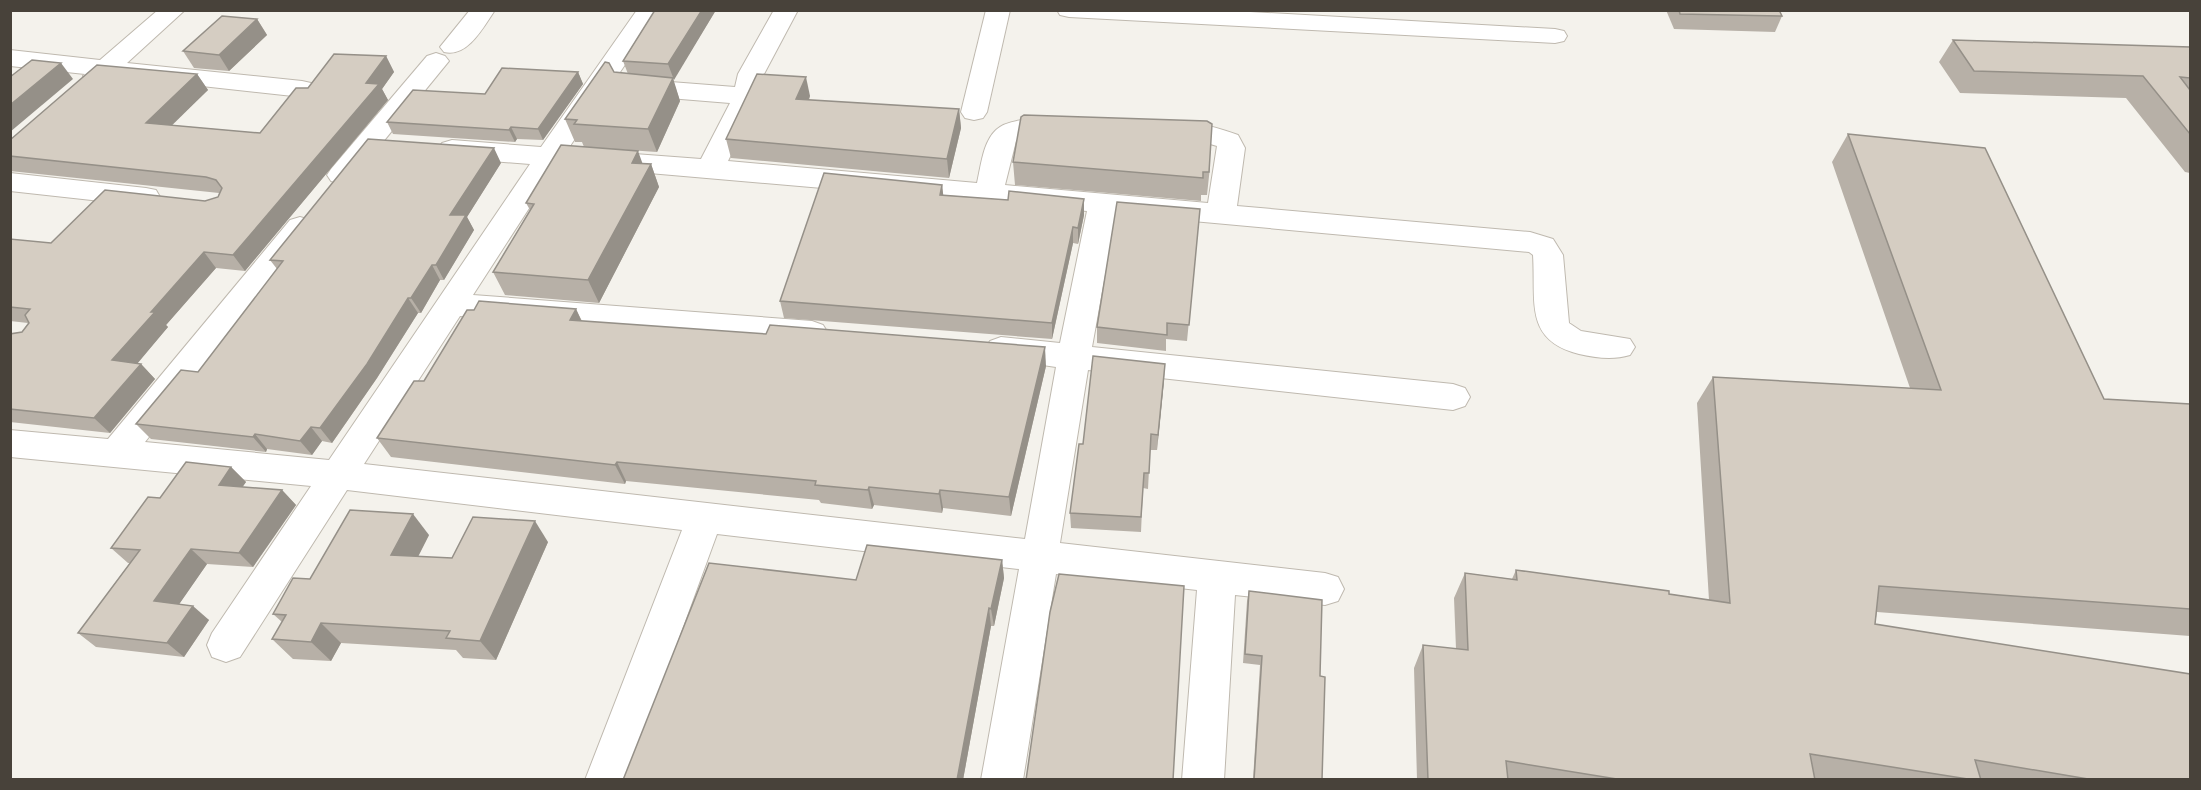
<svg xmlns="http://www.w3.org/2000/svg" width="2201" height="790" viewBox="0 0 2201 790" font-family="Quicksand,sans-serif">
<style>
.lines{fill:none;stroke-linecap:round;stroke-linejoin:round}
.street-casing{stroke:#bfb9af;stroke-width:2}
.street{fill:#fff;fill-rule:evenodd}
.wall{fill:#b7b0a7}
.shaded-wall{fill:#959088}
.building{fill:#d5cdc2;stroke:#959088;stroke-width:1.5}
</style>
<rect width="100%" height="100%" fill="#f4f2ec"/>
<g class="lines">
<defs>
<g id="street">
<polygon points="158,10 185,10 127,63 302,81 311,83 315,89 311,95 302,97 111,76 96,84 87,81 83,76 85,74 10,66 10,50 100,60"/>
<path d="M470,10H495C483,28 467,58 444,52L440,47Z"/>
<path d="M637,10H662L568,149L701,159L730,103L632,95L623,93L619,87L623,81L632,79L735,87L738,74L774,10H798L764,74L759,96L728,161L977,183C981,166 983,142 996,130C1010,116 1057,117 1075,122L1078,128L1075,134L1025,137L1016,141L1005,185L1208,203L1217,146C1197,139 1177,142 1157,137L1154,131L1157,125C1184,118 1213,126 1238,135L1245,148L1237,206L1530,232L1553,239L1563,255L1569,323L1581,331L1630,339L1635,347L1630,355C1614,360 1596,358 1579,354C1524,340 1536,302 1533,255L1529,252L1116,214L1092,347L1453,384L1465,388L1470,397L1465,406L1453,410L1088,370L1060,543L1325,573L1338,577L1344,589L1338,601L1325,605L1235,595L1224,780H1182L1197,590L1056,574L1023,780H981L1019,569L717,534L627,780H585L682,530L347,490L240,657L226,662L212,657L207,645L212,633L311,486L10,457V430L108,439L290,220L300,217L310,220L315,227L310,234L145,442L329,460L530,164L452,158L442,155L438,149L442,143L452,140L541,147ZM557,165L1087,211L1060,343L1001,337L990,341L985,349L990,357L1056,367L1025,539L364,464L460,316L812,345L823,341L828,333L823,325L812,321L473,295Z"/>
<polygon points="986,10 1010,10 987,112 983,118 974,120 965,118 961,112"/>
<polygon points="1057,10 1215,10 1555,29 1564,31 1567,36 1564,41 1555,43 1069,17 1060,15"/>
<polygon points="436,53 445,56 449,61 351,181 341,184 331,181 327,175 331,169 427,56"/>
<polygon points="10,173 146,188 156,190 160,197 156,204 146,206 10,191"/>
</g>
</defs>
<!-- street casing -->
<use href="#street" class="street-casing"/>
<!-- street -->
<use href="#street" class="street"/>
</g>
<!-- wall -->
<g class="wall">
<polygon points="655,10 716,10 673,80 680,101 657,152 584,147 582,142 575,142 565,119 628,74 623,61"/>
<polygon points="1666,10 1779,10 1782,16 1775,32 1674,29"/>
<polygon points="257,19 267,35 229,71 194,68 183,51"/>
<polygon points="1953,40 2190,47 2190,173 2185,172 2126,98 1960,93 1939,62"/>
<polygon points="386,56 394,72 382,89 388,100 245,271 216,268 166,325 168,327 137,363 141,364 155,379 110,433 10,422 10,334 22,332 28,323 10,321 10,239 51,243 205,201 218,197 219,193 10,171 10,140 197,74 208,90 171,125 260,133 308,88"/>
<polygon points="578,72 583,84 543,140 517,139 515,142 393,134 387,122 485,94"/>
<polygon points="810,96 809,100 959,109 961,128 949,178 731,158 726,139"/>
<polygon points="1848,134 2104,399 2190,404 2190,636 1877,612 1875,624 2190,780 1417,780 1414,668 1423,645 1456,649 1454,598 1465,573 1512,579 1516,570 1709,600 1697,403 1713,377 1910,388 1832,162"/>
<polygon points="1013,162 1210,167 1207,195 1201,195 1201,201 1015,185"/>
<polygon points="501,163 467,217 474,230 444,280 440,280 421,313 418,313 377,378 332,443 322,441 312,455 267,449 266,452 151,439 136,424 198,372 277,269 270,260"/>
<polygon points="643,164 651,164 659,187 599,303 505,295 493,272 530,210 526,203"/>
<polygon points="942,185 943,195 1008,200 1084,199 1084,215 1078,244 1073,243 1052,339 784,318 780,301"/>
<polygon points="1200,209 1187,341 1166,339 1166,351 1097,343 1097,327"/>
<polygon points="576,309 582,321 1046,366 1011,516 943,508 942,513 874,505 872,509 821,503 819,500 626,481 625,484 391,457 377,438 424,381 474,310"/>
<polygon points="1164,380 1157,450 1150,450 1148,489 1143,488 1141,532 1071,528 1070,513 1083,444"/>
<polygon points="231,467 246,482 242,487 282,490 296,505 253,567 207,564 179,604 209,620 184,657 96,647 78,633 130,563 128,563 111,548 160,498"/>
<polygon points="429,535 418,557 452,558 548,542 496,660 463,658 456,650 341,643 331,661 293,659 272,639 282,622 273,614 310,579"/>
<polygon points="1002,560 1004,578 994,626 991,626 963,780 623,780 856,580"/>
<polygon points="1249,591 1320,676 1322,780 1253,780 1260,665 1243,663 1247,601"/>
</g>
<!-- shaded-wall -->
<g class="shaded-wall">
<polygon points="702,10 716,10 674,80 668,64"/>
<polygon points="257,19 267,35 229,71 219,55"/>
<polygon points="386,56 394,72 382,89 388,100 245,271 233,255"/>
<polygon points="61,63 73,79 10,132 10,105"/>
<polygon points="578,72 583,84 543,140 538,129"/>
<polygon points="197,74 208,90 158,139 146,123"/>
<polygon points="806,77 810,96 801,118 796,99"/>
<polygon points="673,78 680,101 657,152 648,129"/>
<polygon points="959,109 961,128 949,178 947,159"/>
<polygon points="511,127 517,139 515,142 509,130"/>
<polygon points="494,148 501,163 467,217 474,230 444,280 436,265 450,215"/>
<polygon points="638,151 646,173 651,164 659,187 599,303 588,280 632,163"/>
<polygon points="942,185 944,201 940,195"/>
<polygon points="1084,199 1084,215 1078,244 1078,228"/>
<polygon points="1073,227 1073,243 1052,339 1052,323"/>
<polygon points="204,252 216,268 166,325 168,327 127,376 112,360 151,312"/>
<polygon points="432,265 440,280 421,313 411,298"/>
<polygon points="408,298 418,313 377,378 332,443 320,428"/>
<polygon points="576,309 585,329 570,320"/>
<polygon points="1045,347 1046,366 1011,516 1009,497"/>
<polygon points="141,364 155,379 110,433 94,418"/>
<polygon points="1165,364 1164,380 1157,450 1158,435"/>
<polygon points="311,427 322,441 312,455 300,441"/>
<polygon points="255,434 267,449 266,452 253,437"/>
<polygon points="617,462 626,481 625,484 615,465"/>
<polygon points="231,467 246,482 233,501 219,485"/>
<polygon points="869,487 874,505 872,509 868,490"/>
<polygon points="282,490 296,505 253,567 239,553"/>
<polygon points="940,490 943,508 942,513 939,494"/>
<polygon points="413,514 429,535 408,576 391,555"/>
<polygon points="535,521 548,542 496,660 480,641"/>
<polygon points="191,549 207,564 171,616 154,601"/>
<polygon points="1002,560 1004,578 994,626 991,609"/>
<polygon points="193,606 209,620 184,657 167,643"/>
<polygon points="989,608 991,626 963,780 957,780"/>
<polygon points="321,623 341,643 331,661 311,642"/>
</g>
<!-- building -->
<g class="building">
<polygon points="655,10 702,10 668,64 623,61"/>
<polygon points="1679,10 1779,10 1782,16 1680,14"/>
<polygon points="222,16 257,19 219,55 183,51"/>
<polygon points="1953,40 2190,47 2190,78 2180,77 2190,90 2190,134 2143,76 1974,71"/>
<polygon points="334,54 386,56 366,83 379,84 233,255 204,252 151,312 155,312 112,360 141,364 94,418 10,409 10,334 22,332 29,323 25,315 30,309 10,307 10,239 51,243 105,190 205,201 218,197 222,188 216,180 206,177 10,156 10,140 97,65 197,74 146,123 260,133 296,88 308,88"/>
<polygon points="32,60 61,63 10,105 10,77"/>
<polygon points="605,62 609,63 614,72 673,78 648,129 574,124 577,120 565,119"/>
<polygon points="502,68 578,72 538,129 511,127 509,130 387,122 413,90 485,94"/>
<polygon points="757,74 806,77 796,99 959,109 947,159 726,139"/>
<polygon points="1024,115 1207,121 1212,124 1209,172 1203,172 1203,178 1013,162 1021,117"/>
<polygon points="1848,134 1985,148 2104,399 2190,404 2190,609 1879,586 1875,624 2190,674 2190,780 2094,780 1975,760 1981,780 1974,780 1810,754 1815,780 1623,780 1506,761 1508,780 1428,780 1423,645 1468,650 1465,573 1517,580 1516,570 1669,591 1669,594 1730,603 1713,377 1941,390"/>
<polygon points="368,139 494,148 450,215 466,215 436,265 432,265 411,298 408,298 367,364 320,428 311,427 300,441 255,434 253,437 136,424 181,370 198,372 283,261 270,260"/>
<polygon points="561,145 638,151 632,163 651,164 588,280 493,272 534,204 526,203"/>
<polygon points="824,173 942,185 940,195 1008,200 1009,191 1084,199 1078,228 1073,227 1052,323 780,301"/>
<polygon points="1117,202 1200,209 1189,325 1167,323 1167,335 1097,327"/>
<polygon points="479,301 576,309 570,320 766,334 770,325 1045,347 1009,497 940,490 939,494 869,487 868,490 815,485 816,481 617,462 615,465 377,438 414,381 424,381 467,310 474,310"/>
<polygon points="1093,356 1165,364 1158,435 1151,434 1149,473 1144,473 1141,517 1070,513 1079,444 1083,444"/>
<polygon points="186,462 231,467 219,485 282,490 239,553 191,549 154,601 193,606 167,643 78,633 140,550 111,548 148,497 160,498"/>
<polygon points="350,510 413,514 391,555 452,558 473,517 535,521 480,641 446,638 450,631 321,623 311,642 272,639 286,615 273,614 293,578 310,579"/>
<polygon points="867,545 1002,560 991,609 989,608 957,780 623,780 709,563 856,580"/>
<polygon points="1059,574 1184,586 1173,780 1026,780 1050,612"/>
<polygon points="1249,591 1322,600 1320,676 1325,677 1322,780 1254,780 1262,656 1245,654"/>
</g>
<!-- border -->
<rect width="2201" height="790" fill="none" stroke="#48423a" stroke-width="24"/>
</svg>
